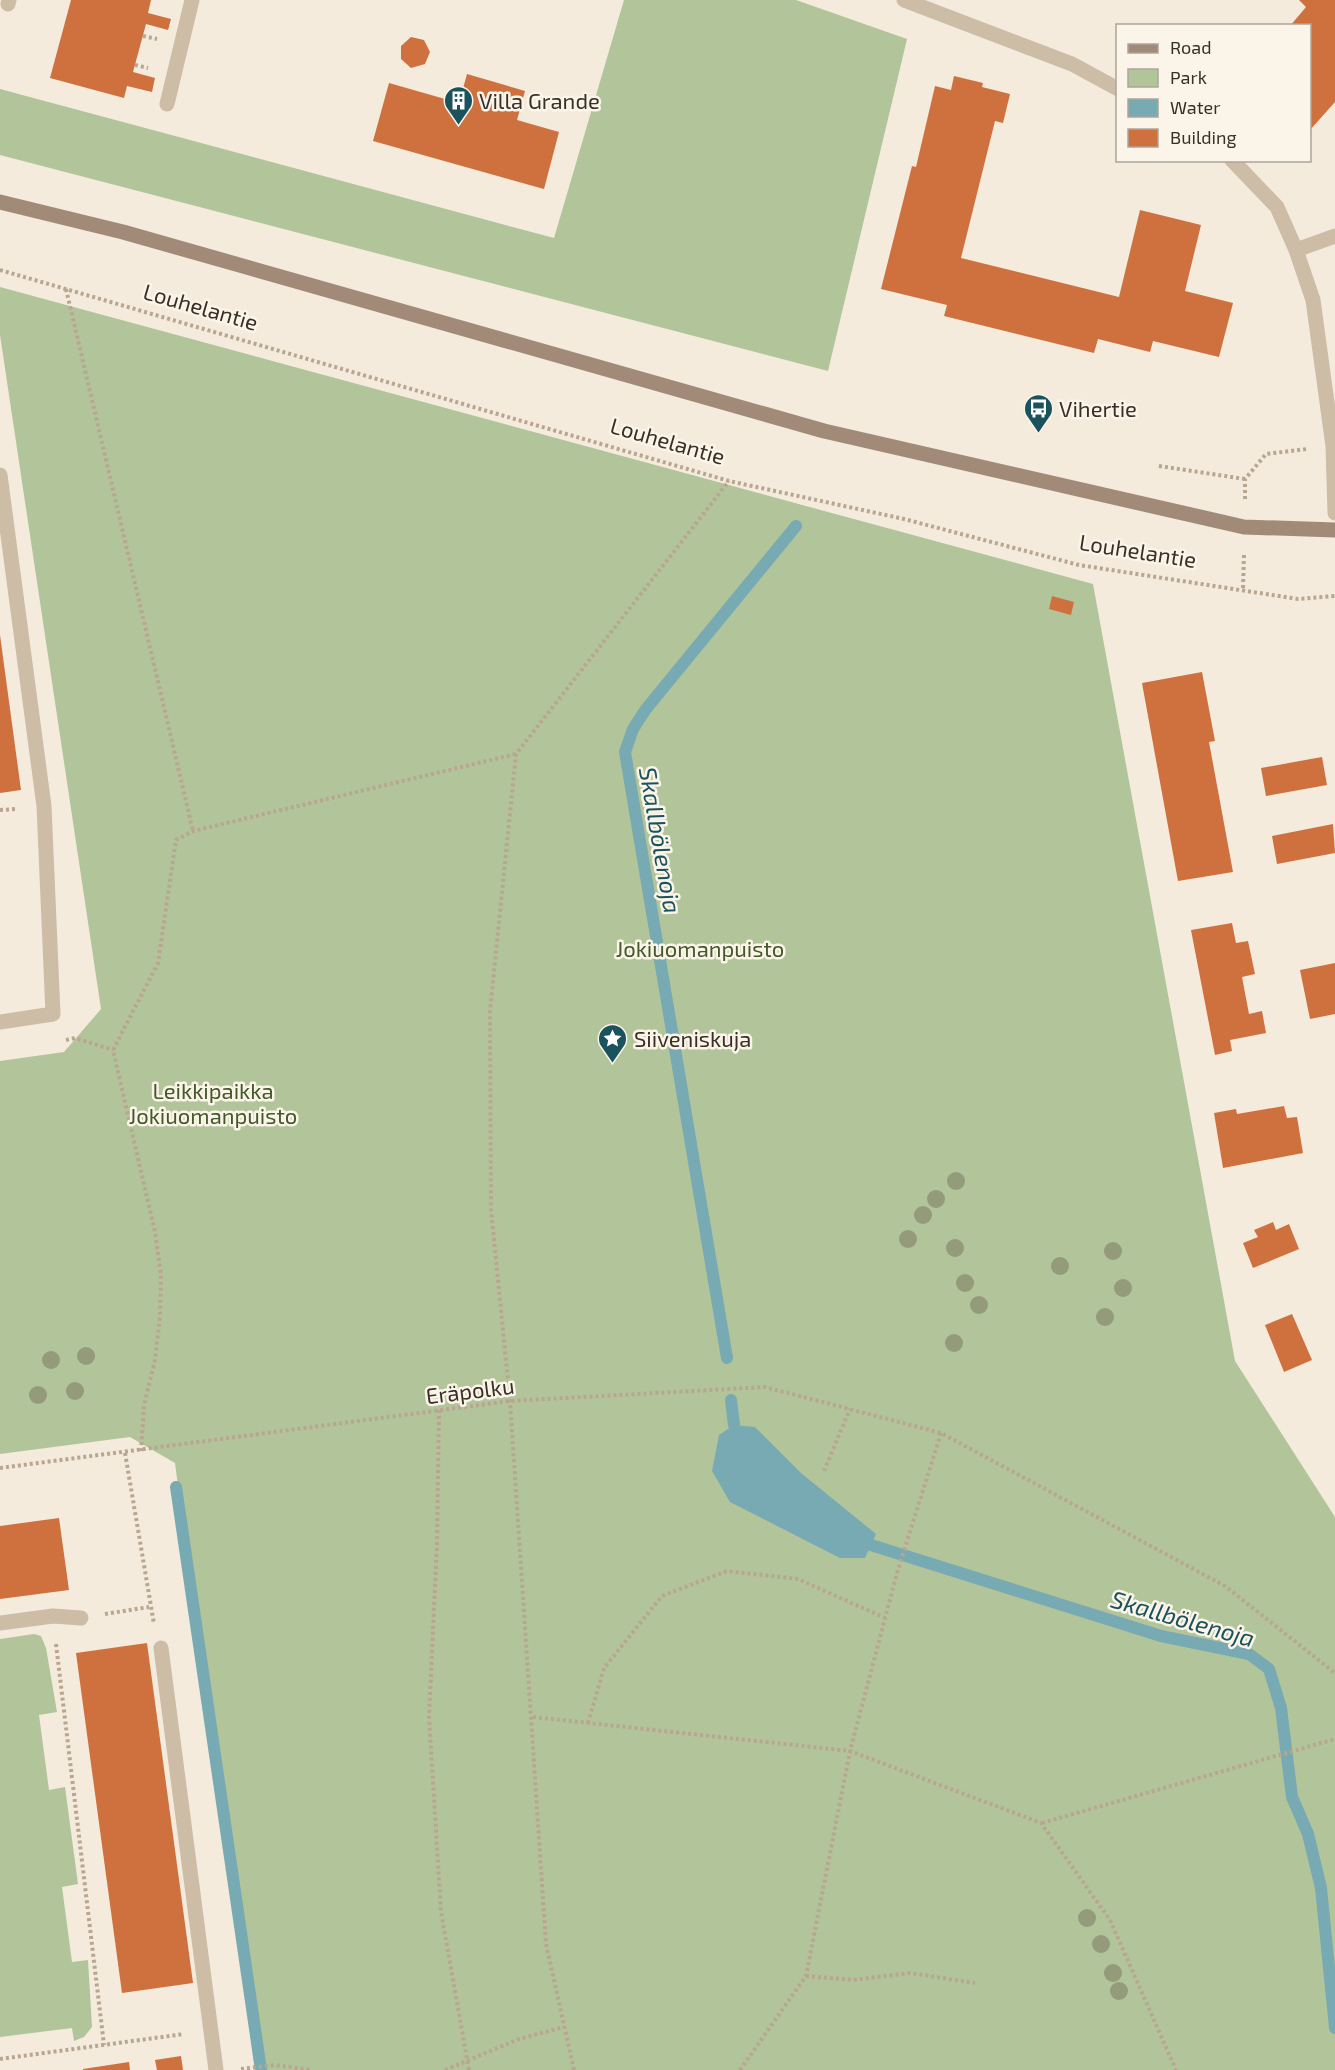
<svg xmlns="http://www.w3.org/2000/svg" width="1335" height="2070" viewBox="0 0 1335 2070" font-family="'Exo 2',sans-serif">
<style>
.green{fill:#b2c49a}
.water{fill:#78aab3}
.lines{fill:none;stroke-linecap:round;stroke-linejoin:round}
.stream{stroke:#78aab3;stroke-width:12}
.building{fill:#ce713f}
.path{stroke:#b9a691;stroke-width:4;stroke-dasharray:3 3;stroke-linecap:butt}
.lane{stroke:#cdbca6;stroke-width:15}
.street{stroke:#cdbca6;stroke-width:15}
.secondary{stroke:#a18b78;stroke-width:15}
.tree{fill:#939b7a}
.labels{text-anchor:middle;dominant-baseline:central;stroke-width:5;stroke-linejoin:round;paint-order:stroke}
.poi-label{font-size:22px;fill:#392f28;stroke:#fbf4e8;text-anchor:start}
.street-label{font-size:22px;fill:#392f28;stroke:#fbf4e8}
.park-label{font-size:22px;fill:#43592a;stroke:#fbf4e8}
.water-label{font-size:24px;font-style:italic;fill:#1a525d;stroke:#fbf4e8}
</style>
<rect width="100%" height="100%" fill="#f4ebdc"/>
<!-- green -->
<g class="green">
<polygon points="624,0 796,0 907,39 828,371 0,155 0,89 554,238"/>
<polygon points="0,287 1093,584 1235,1361 1335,1517 1335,2070 255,2070 175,1463 130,1437 0,1454 0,1061 64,1052 101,1009 0,335"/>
<polygon points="34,1634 41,1636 46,1648 57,1712 39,1715 49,1790 65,1787 78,1884 62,1887 72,1962 88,1960 92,2027 84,2037 74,2041 72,2028 0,2037 0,1639"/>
</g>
<!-- water -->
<polygon class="water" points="734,1425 755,1427 801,1473 876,1534 865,1558 840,1558 730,1502 712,1471 719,1435"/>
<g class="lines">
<!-- stream -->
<g class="stream">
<polyline points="727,1358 625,752 633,729 646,709 796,526"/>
<polyline points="731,1400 734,1425"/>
<polyline points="176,1487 261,2070"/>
<polyline points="871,1545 1161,1636 1249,1654 1269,1669 1281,1708 1292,1797 1308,1834 1321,1888 1335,2028"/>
</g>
</g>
<!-- building -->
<g class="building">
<polygon points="71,0 151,0 148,13 171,19 168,30 146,24 133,72 155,78 152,92 127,86 124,98 50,78"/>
<polygon points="1299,0 1335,0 1335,102 1310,130 1310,26 1290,26 1306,7"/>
<polygon points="411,37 424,40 430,52 425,64 411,68 401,59 401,46"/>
<polygon points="467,74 525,91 517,120 559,132 544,189 373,141 389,83 459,103"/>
<polygon points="954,76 983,83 982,87 1010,94 1003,123 995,121 961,258 1119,297 1140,210 1201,225 1185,291 1233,303 1219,357 1153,341 1150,352 1098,339 1094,353 944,316 947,305 881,289 912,166 916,167 935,86 951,90"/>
<polygon points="1052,596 1074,602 1071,615 1049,609"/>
<polygon points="0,635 21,790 0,793"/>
<polygon points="1202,672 1215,741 1209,742 1233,872 1178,881 1142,683"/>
<polygon points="1322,757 1327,785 1266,796 1261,768"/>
<polygon points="1333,824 1335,853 1277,864 1272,836"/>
<polygon points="1232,923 1236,943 1248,941 1255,974 1242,977 1249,1014 1262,1011 1266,1033 1230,1040 1232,1051 1215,1055 1191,930"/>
<polygon points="1335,963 1335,1014 1310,1019 1300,970"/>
<polygon points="1284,1106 1287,1118 1297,1117 1303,1153 1223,1168 1214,1113 1236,1109 1237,1114"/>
<polygon points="1273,1222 1276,1230 1289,1224 1299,1249 1253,1268 1243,1243 1258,1237 1254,1230"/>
<polygon points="1292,1314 1312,1360 1284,1372 1265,1325"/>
<polygon points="59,1518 69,1590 0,1599 0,1526"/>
<polygon points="147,1643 193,1983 122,1993 76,1653"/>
<polygon points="181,2056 183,2070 157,2070 155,2060"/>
<polygon points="129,2062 130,2070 83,2070 83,2069"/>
</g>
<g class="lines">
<!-- path -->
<g class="path">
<polyline points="143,36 157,39"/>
<polyline points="135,65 148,68"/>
<polyline points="0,270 729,481 904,519 1079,565 1298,599 1335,596"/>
<polyline points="66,289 193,831"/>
<polyline points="1159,466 1245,479"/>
<polyline points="1245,499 1245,479 1266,454 1307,449"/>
<polyline points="1243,588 1244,554"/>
<polyline points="0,810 17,809"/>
<polyline points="66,1040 75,1038 113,1050"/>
<polyline points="439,1410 437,1543 429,1716 441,1912 469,2070"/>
<polyline points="141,1451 144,1405 155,1360 160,1316 161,1275 155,1232 113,1050 158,963 176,840 193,831 516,754"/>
<polyline points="125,1453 154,1624"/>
<polyline points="0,1468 510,1401 765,1387 941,1433 1225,1586 1335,1673"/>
<polyline points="824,1471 850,1409"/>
<polyline points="105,1614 149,1607"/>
<polyline points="56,1644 104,2045"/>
<polyline points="533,1717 850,1751 1041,1823 1110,1920 1176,2070"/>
<polyline points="588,1723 604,1668 662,1596 727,1571 798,1579 885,1618"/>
<polyline points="1042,1823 1335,1739"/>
<polyline points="806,1976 853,1980 910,1973 975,1983"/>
<polyline points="0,2059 184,2034"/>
<polyline points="241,2069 275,2065 312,2070"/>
<polyline points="445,2070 519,2039 564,2027"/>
<polyline points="574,2070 546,1944 510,1401 491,1209 490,1011 516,754 729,481"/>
<polyline points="740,2070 806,1976 850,1751 897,1573 941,1433"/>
</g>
<!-- lane -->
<g class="lane">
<polyline points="8,4 9,0"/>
<polyline points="167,104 192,0"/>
<polyline points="1296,250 1335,236"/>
<polyline points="0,475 44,806 53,1014 0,1022"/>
<polyline points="0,1623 53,1616 81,1618"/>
<polyline points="161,1648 216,2070"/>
</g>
<!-- street -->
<g class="street">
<polyline points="904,0 1072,64 1118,89"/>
<polyline points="1232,160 1277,207 1296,250 1313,300 1333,446 1335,513"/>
</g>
<!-- secondary -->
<polyline class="secondary" points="0,202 123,232 824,431 1244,527 1335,530"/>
</g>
<!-- trees -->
<g class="tree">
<circle cx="956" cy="1181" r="9"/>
<circle cx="936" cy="1199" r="9"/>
<circle cx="923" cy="1215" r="9"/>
<circle cx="908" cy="1239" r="9"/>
<circle cx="955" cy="1248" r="9"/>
<circle cx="1113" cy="1251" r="9"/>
<circle cx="1060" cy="1266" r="9"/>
<circle cx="965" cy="1283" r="9"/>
<circle cx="1123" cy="1288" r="9"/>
<circle cx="979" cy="1305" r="9"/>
<circle cx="1105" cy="1317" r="9"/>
<circle cx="954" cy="1343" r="9"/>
<circle cx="86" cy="1356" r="9"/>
<circle cx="51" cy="1360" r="9"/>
<circle cx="75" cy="1391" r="9"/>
<circle cx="38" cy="1395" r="9"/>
<circle cx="1087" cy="1918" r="9"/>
<circle cx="1101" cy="1944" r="9"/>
<circle cx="1113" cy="1973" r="9"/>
<circle cx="1119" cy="1991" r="9"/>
</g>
<!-- icons -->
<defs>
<symbol id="building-pin" viewBox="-11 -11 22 30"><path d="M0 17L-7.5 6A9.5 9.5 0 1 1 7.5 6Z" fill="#1a525d" stroke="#fbf4e8"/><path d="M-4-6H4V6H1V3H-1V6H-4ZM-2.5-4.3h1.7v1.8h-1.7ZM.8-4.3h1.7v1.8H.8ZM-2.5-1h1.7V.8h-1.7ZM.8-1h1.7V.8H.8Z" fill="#fff"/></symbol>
<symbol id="bus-pin" viewBox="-11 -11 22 30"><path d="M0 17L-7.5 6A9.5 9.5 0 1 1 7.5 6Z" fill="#1a525d" stroke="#fbf4e8"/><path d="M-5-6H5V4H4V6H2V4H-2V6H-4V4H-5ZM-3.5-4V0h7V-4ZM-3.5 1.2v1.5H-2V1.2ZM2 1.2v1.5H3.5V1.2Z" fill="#fff"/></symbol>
<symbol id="sight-pin" viewBox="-11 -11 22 30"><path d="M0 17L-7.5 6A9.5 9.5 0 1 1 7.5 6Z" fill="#1a525d" stroke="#fbf4e8"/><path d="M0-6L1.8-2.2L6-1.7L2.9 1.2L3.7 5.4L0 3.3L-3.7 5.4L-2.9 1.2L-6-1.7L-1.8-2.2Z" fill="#fff"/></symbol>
</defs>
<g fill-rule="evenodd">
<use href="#building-pin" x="442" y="84" width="33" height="45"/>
<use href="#bus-pin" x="1022" y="392" width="33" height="45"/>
<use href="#sight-pin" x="596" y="1022" width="33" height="45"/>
</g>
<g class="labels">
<!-- poi labels -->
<g class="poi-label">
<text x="479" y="100">Villa Grande</text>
<text x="1059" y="408">Vihertie</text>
<text x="634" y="1038">Siiveniskuja</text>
</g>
<!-- street labels -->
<g class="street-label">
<text transform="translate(201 306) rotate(16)">Louhelantie</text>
<text transform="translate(668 440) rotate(16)">Louhelantie</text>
<text transform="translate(1138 550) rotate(9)">Louhelantie</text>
<text transform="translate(470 1390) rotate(-7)">Eräpolku</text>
</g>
<!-- park labels -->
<g class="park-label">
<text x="700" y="948">Jokiuomanpuisto</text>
<text x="213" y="1090">Leikkipaikka<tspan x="213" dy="25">Jokiuomanpuisto</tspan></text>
</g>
<!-- water labels -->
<g class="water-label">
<text transform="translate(661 840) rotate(80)">Skallbölenoja</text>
<text transform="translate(1183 1618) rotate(16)">Skallbölenoja</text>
</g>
</g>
<!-- legend -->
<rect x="1116" y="24" width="195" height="138" fill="#fbf4e8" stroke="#ada59b" stroke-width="1.5"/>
<rect x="1128" y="44" width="30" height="9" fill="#a18b78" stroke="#ada59b" stroke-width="1.5"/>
<text x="1170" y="54" font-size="18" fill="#392f28">Road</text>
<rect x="1128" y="69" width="30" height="18" fill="#b2c49a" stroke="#ada59b" stroke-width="1.5"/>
<text x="1170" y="84" font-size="18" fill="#392f28">Park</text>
<rect x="1128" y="99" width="30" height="18" fill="#78aab3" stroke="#ada59b" stroke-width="1.5"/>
<text x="1170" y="114" font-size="18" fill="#392f28">Water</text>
<rect x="1128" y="129" width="30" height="18" fill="#ce713f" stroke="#ada59b" stroke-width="1.5"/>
<text x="1170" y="144" font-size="18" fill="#392f28">Building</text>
</svg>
